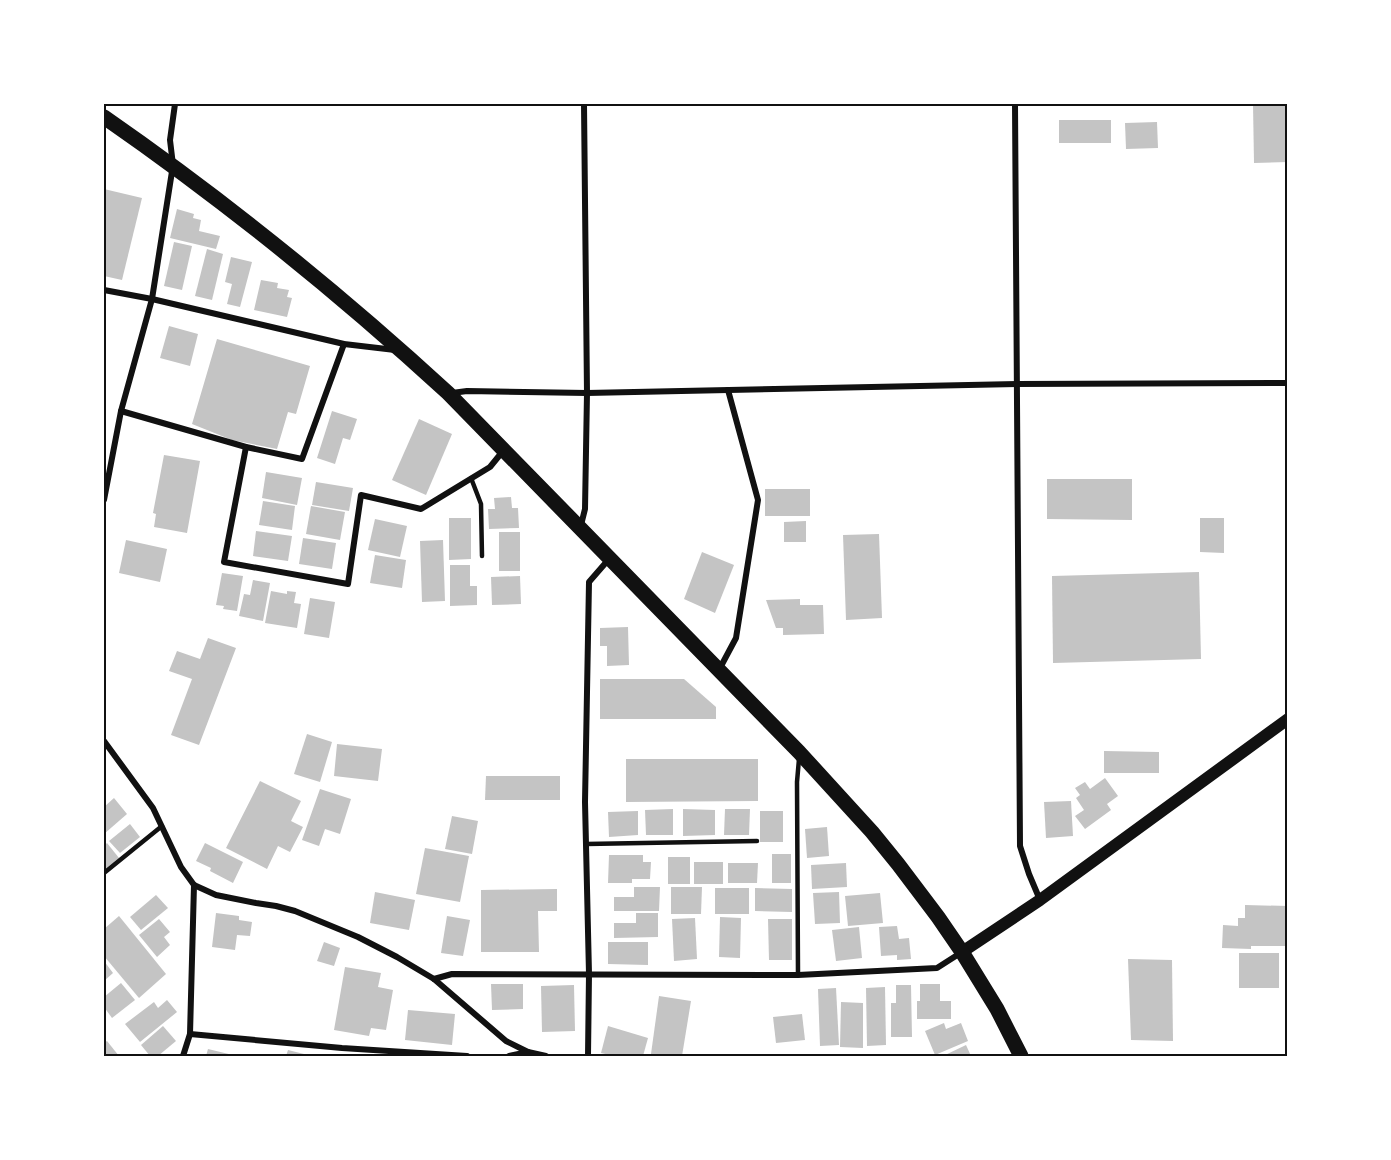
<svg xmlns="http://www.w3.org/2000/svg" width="1391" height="1160" viewBox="0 0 1391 1160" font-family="'Golos Text',sans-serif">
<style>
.building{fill:#c4c4c4}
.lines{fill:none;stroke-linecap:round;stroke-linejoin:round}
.service{stroke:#111;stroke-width:4.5}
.minor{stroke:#111;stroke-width:6}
.secondary{stroke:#111;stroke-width:12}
.primary{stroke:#111;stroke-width:15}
.neatline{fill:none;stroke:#111;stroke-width:2}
</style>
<rect width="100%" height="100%" fill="#fff"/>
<!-- building -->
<g class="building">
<polygon points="1253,104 1288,104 1288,162 1254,163"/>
<rect x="1059" y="120" width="52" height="23"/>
<polygon points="1157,122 1158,148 1126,149 1125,123"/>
<polygon points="104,189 142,198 122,280 104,276"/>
<polygon points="177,209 194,214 193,218 201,220 199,231 220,236 216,249 170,238"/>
<polygon points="174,242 192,246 182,290 164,286"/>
<polygon points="207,249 223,254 212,300 195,296"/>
<polygon points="231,257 252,262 240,307 227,304 232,284 225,282"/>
<polygon points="261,280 278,283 277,288 289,290 287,297 292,298 287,317 254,310"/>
<polygon points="169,326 198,334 190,366 160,358"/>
<polygon points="217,339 310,366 296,414 288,412 277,449 232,440 192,424"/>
<polygon points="332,411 357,419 350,440 343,438 335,464 317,458"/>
<polygon points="419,419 452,434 426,495 392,480"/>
<polygon points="164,455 200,461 187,533 154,527 156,514 153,513"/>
<polygon points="266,472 302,478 297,505 262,498"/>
<polygon points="1047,479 1132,479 1132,520 1047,519"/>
<polygon points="316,482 353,488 349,511 312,505"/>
<rect x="765" y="489" width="45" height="27"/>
<polygon points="511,497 512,508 518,508 519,528 489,529 488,509 495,509 494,498"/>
<polygon points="263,501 295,506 292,530 259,525"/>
<polygon points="311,506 345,512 340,540 306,534"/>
<polygon points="449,518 471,518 471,559 449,560"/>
<polygon points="1200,518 1224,518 1224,553 1200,552"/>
<polygon points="375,519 407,526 400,557 368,550"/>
<polygon points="806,521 806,542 784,542 784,522"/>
<polygon points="256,531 292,536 288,561 253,556"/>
<rect x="499" y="532" width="21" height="39"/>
<polygon points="879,534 882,618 846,620 843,535"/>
<polygon points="303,538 336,543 332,569 299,564"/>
<polygon points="126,540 167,549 160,582 119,573"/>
<polygon points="443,540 445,601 422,602 420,541"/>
<polygon points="702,552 734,565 715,613 684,599"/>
<polygon points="375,555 406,560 402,588 370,583"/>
<polygon points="450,565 470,565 470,586 477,586 477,605 450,606"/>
<polygon points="1199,572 1201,659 1053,663 1052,576"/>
<polygon points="222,573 243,576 237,611 223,609 224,606 216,605"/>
<polygon points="520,576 521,604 492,605 491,577"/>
<polygon points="253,580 270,583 263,621 239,616 244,594 250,595"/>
<polygon points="271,591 287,594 287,591 296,592 294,603 301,604 297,628 265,623"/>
<polygon points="310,598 335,602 329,638 304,634"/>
<polygon points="800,599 800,605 823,605 824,634 783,635 783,628 776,628 766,600"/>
<polygon points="628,627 629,665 607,666 607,646 600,646 600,628"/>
<polygon points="208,638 236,648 199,745 171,735 192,679 169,671 177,651 200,659"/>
<polygon points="600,679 684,679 716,707 716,719 600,719"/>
<polygon points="307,734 332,742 320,782 294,774"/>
<polygon points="337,744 382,749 378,781 334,776"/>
<polygon points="1104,751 1159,752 1159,773 1104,773"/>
<polygon points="626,759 758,759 758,801 626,802"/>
<polygon points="486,776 560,776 560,800 485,800"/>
<polygon points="1105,778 1118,796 1107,804 1111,810 1085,829 1075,816 1084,810 1076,798 1080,795 1075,788 1085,782 1090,789"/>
<polygon points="260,781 301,801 291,821 303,827 290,852 278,846 267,869 226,848"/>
<polygon points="320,789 351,799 340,834 325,829 319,846 302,840"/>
<polygon points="114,798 127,814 104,834 104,807"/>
<polygon points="1071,801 1073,836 1046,838 1044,802"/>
<polygon points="673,809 673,835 646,835 645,810"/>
<polygon points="683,809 715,810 715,835 683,836"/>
<polygon points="725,809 750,809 749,835 724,835"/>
<polygon points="638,811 638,835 609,837 608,812"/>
<rect x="760" y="811" width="23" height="31"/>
<polygon points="452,816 478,821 472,854 445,849"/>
<polygon points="130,824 140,837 120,853 109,841"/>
<polygon points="827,827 829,856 807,858 805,829"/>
<polygon points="107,843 119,858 104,870 104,846"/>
<polygon points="205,843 243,862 233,883 210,871 211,868 196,861"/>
<polygon points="425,848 469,856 460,902 416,894"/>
<rect x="772" y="854" width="19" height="29"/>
<polygon points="609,855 643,855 643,862 651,862 650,879 632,879 632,883 608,883"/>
<rect x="668" y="857" width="22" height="27"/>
<rect x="694" y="862" width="29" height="22"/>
<polygon points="728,863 758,863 757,883 728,883"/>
<polygon points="846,863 847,887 812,889 811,865"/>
<polygon points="634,887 660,887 659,911 614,911 614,897 634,897"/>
<polygon points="671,887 702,887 701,914 671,914"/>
<rect x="715" y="888" width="34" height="26"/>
<polygon points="755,888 792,889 792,912 755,911"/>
<polygon points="557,889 557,911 538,911 539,952 481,952 481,890"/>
<polygon points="375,892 415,900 409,930 370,923"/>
<polygon points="839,892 840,923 815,924 813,893"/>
<polygon points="880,893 883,923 848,926 845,896"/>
<polygon points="156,895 168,908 141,930 130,917"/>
<polygon points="1245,905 1288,906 1287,946 1251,946 1251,949 1222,948 1223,925 1238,926 1238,918 1245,918"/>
<polygon points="216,913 239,916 239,920 252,922 250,936 237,935 235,950 212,947"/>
<polygon points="636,913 658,913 658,937 614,938 614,923 636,923"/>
<polygon points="119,916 166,974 139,998 104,956 104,929"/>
<polygon points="447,916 470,920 463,956 441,953"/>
<polygon points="720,917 741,918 740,958 719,957"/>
<polygon points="695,918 697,959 674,961 672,919"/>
<polygon points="159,919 170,932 164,937 170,945 157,957 139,935"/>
<polygon points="768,919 792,919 792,960 769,960"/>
<polygon points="897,926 899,939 909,938 911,959 897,960 897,955 881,956 879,927"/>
<polygon points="859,927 862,958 836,961 832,930"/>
<polygon points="324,942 340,948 334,966 317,961"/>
<polygon points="608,942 648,942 648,965 608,964"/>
<rect x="1239" y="953" width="40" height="35"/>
<polygon points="1128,959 1172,960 1173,1041 1131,1040"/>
<polygon points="104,961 113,973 104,981"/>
<polygon points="345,967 381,973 378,987 393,990 386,1030 371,1028 369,1036 334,1030"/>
<polygon points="121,983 135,1000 112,1018 104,1007 104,997"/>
<polygon points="491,984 523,984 523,1009 492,1010"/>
<polygon points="920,984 940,984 940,1001 951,1001 951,1019 917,1019 917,1001 920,1001"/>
<polygon points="574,985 575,1031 542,1032 541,986"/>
<polygon points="896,985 911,985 912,1037 891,1037 891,1003 896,1003"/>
<polygon points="885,987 886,1045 867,1046 866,988"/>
<polygon points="836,988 839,1045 820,1046 818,989"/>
<polygon points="659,996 691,1001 682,1056 668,1056 651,1054"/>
<polygon points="167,1000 177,1012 140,1042 125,1024 154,1002 158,1008"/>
<polygon points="841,1002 863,1003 863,1048 840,1047"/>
<polygon points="408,1010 455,1014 452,1045 405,1040"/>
<polygon points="802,1014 805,1040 776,1043 773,1017"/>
<polygon points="944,1023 946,1029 961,1023 968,1041 935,1055 925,1031"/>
<polygon points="163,1026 176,1041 158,1056 150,1056 141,1045"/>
<polygon points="608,1026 648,1038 643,1056 614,1056 601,1053"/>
<polygon points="107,1041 119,1056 104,1056 104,1043"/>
<polygon points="966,1045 971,1056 943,1056"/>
<polygon points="208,1049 237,1056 206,1056"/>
<polygon points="288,1050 312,1056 286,1056"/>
</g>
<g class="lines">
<!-- service -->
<g class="service">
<polyline points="471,478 481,504 482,556"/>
<polyline points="586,844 757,841"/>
<polyline points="104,873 162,826"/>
<polyline points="798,975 797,782 799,759"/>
</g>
<!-- minor -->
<g class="minor">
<polyline points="1015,104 1020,846 1029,874 1040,900"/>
<polyline points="104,290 152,299 344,344 395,350"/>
<polyline points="452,393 467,391 587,393 1017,384 1288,383"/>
<polyline points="121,411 246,447 302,459 344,344"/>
<polyline points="246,447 224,562 348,584 361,495 421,509 490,467 503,451"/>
<polyline points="104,500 121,411 152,299 173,165 170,140 175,104"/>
<polyline points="581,525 585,509 587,393 584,104"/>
<polyline points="720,668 736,638 758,500 728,390"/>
<polyline points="104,741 153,808 181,867 194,885 216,895 256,903 276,906 295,911 358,937 397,957 434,979 506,1041 528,1052 546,1056"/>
<polyline points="434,979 452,974 798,975 937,968 962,952"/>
<polyline points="190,1034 342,1048 467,1056"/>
<polyline points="183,1056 190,1034 194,885"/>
<polyline points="509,1056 528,1052"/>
<polyline points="588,1056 589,974 585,802 589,582 609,559"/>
</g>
<!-- secondary -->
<polyline class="secondary" points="962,952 1040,900 1288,719"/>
<!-- primary -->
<path class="primary" d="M104,117C225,201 339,293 448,393L799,752L872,832L898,864L938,917L962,952L997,1009L1021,1056"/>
</g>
<!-- border -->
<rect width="1391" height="1160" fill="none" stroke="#ffffff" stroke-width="210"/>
<rect x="105" y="105" width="1181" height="950" class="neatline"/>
</svg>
